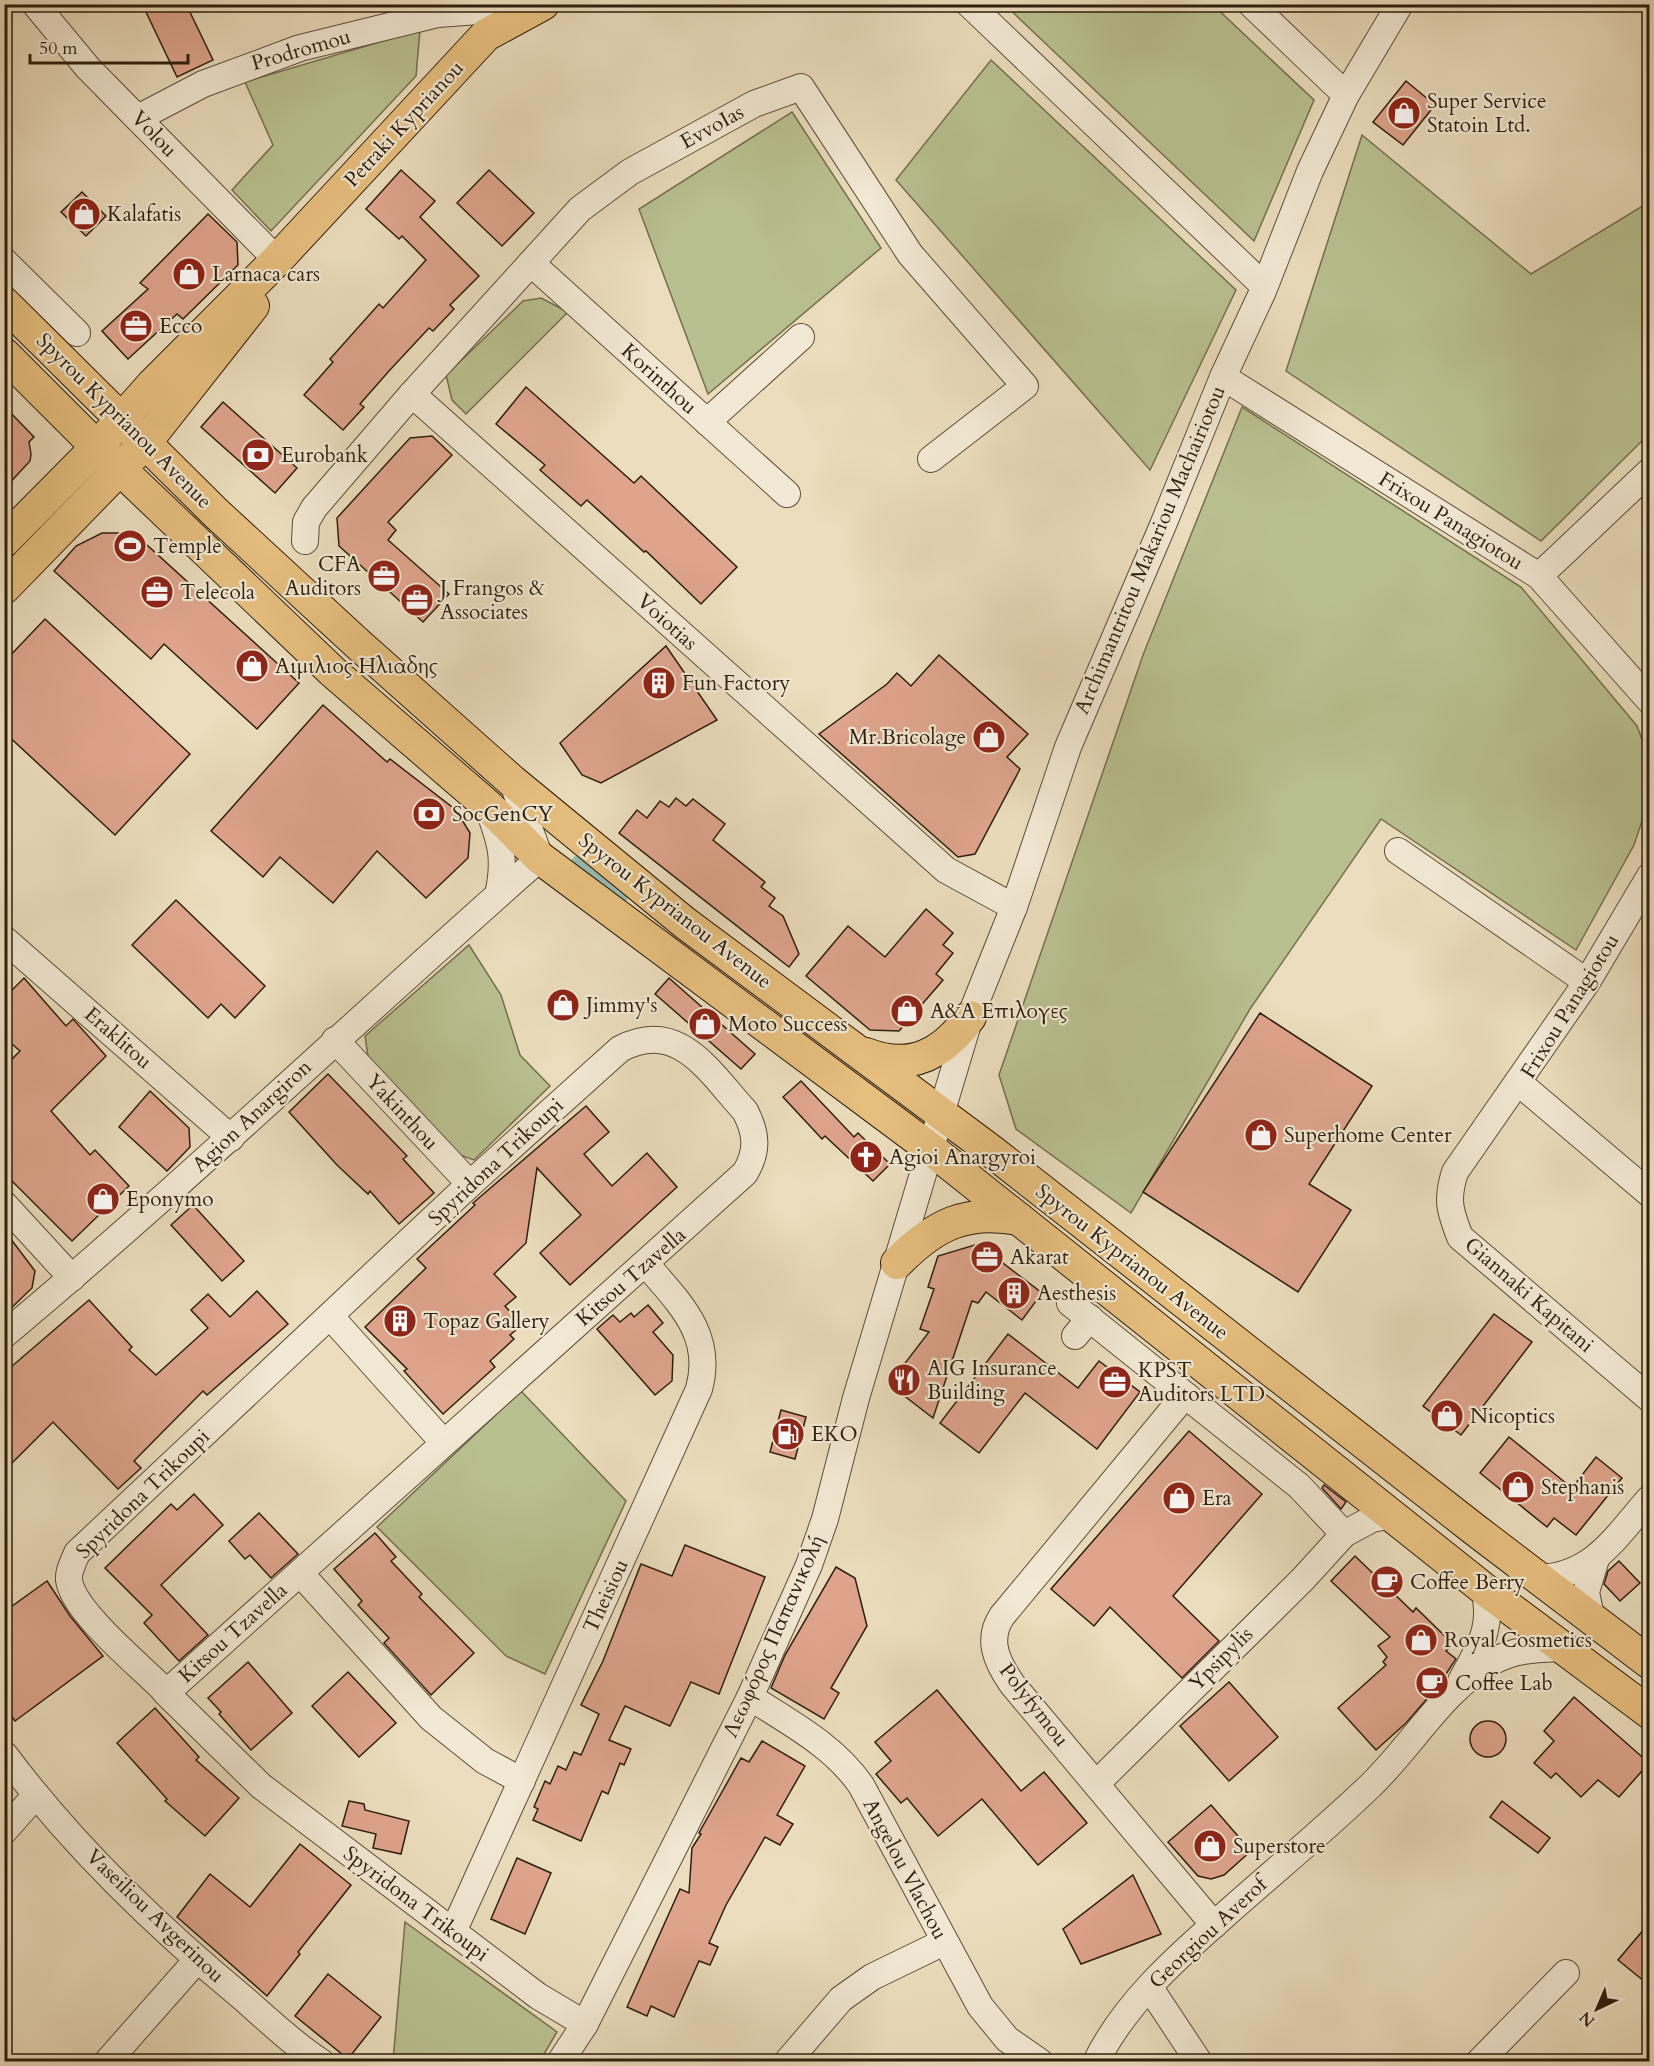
<svg xmlns="http://www.w3.org/2000/svg" width="1654" height="2066" viewBox="0 0 1654 2066" font-family="Cardo,serif">
<style>
.green{fill:#b9c090;stroke:#74704e;stroke-width:1.5}
.lines{fill:none;stroke-linecap:round;stroke-linejoin:round}
.river{stroke:#98bbb2;stroke-width:38}
.building{fill:#dea48c;stroke:#2e1f0d;stroke-width:1.5}
.minor-casing{stroke:#5d4e39;stroke-width:28}
.major-casing{stroke:#2e1f0d;stroke-width:34}
.minor{stroke:#f2e9d4;stroke-width:26}
.major{stroke:#e6be7e;stroke-width:32}
.labels{text-anchor:middle;dominant-baseline:central;stroke-width:4.5;stroke-linejoin:round;paint-order:stroke}
.street-label{font-size:21px;fill:#2e1f0d;stroke:#f2e9d4}
.poi-label{font-size:21px;fill:#2e1f0d;stroke:#f2e9d4;text-anchor:start}
</style>
<rect width="100%" height="100%" fill="#ebddbd"/>
<filter id="stains"><feTurbulence type="fractalNoise" baseFrequency=".00333" numOctaves="4"/><feColorMatrix values="0 0 0 0 .2 0 0 0 0 .09 0 0 0 0 .02 0 0 0 .5 -.17"/></filter>
<radialGradient id="worn" r=".72"><stop offset=".6" stop-color="#630" stop-opacity="0"/><stop offset="1" stop-color="#630" stop-opacity=".3"/></radialGradient>
<!-- green -->
<g class="green">
<polygon points="1005,5 1213,5 1314,100 1254,241"/>
<polygon points="420,30 416,76 271,231 232,190 273,145 245,82"/>
<polygon points="991,60 1236,290 1150,470 896,180"/>
<polygon points="792,112 881,248 708,394 639,209"/>
<polygon points="1362,135 1531,274 1649,202 1649,434 1541,541 1286,371"/>
<polygon points="541,298 568,312 466,414 452,400 446,375 523,301"/>
<polygon points="1242,407 1521,587 1637,726 1649,758 1649,800 1634,845 1576,950 1381,819 1250,1009 1131,1213 1016,1129 999,1075 1143,655"/>
<polygon points="469,945 501,995 520,1055 550,1086 474,1160 451,1152 369,1064 365,1036"/>
<polygon points="521,1391 626,1501 545,1674 506,1656 377,1527"/>
<polygon points="405,1922 557,2032 540,2061 393,2061"/>
</g>
<g class="lines">
<!-- river -->
<polyline class="river" points="588,870 612,888"/>
</g>
<!-- building -->
<g class="building">
<polygon points="162,4 186,4 213,60 177,77 146,12"/>
<polygon points="1406,81 1435,105 1403,145 1373,122"/>
<polygon points="401,170 435,201 420,217 479,276 450,305 454,309 433,331 429,328 389,371 360,404 364,407 343,430 304,395 333,362 330,359 379,304 383,308 426,260 402,236 399,239 366,209"/>
<polygon points="489,170 534,213 502,246 457,203"/>
<polygon points="82,192 106,216 86,236 61,212"/>
<polygon points="208,214 237,242 238,265 183,319 177,314 128,359 102,331 148,289 140,283"/>
<polygon points="526,387 634,483 641,476 737,567 701,604 646,551 644,552 587,500 581,506 540,470 545,465 496,424"/>
<polygon points="223,402 297,468 275,493 201,427"/>
<polygon points="4,406 34,437 29,442 31,454 30,461 4,489"/>
<polygon points="432,436 452,455 388,522 396,530 388,540 449,594 423,622 339,546 337,518 410,438"/>
<polygon points="102,533 127,533 137,536 299,683 257,729 164,644 151,659 54,571 76,546"/>
<polygon points="45,619 190,754 115,835 4,732 4,662"/>
<polygon points="666,646 717,720 601,783 582,775 560,743"/>
<polygon points="939,655 1028,734 1007,757 1020,769 975,854 958,857 819,734 887,684 897,673 911,686"/>
<polygon points="323,705 387,762 390,759 456,810 470,833 468,858 426,898 377,851 333,903 280,857 263,877 211,831"/>
<polygon points="676,798 686,806 693,799 725,824 713,840 765,882 761,887 775,898 769,906 783,916 799,954 789,967 619,833 637,810 647,818 660,801 669,807"/>
<polygon points="176,900 265,986 235,1018 221,1004 208,1018 132,945"/>
<polygon points="926,909 953,933 943,945 953,953 936,974 943,980 899,1031 870,1030 806,976 848,926 885,957"/>
<polygon points="24,978 66,1026 73,1019 106,1056 51,1111 90,1155 95,1150 129,1186 72,1241 4,1173 4,1067 20,1051 4,1037 4,998"/>
<polygon points="669,978 755,1054 741,1069 655,994"/>
<polygon points="1260,1013 1372,1086 1309,1184 1351,1210 1298,1292 1143,1192"/>
<polygon points="328,1074 407,1156 403,1159 434,1193 399,1224 370,1191 368,1194 337,1165 289,1112"/>
<polygon points="801,1081 854,1137 858,1133 890,1164 873,1181 825,1136 822,1139 783,1097"/>
<polygon points="150,1091 189,1128 190,1147 167,1171 119,1127"/>
<polygon points="586,1106 609,1132 584,1154 612,1186 647,1153 677,1187 570,1285 540,1253 581,1215 537,1168 526,1243 494,1274 516,1297 505,1306 513,1315 507,1320 516,1330 510,1335 514,1339 490,1361 495,1367 443,1414 404,1371 407,1369 365,1327 426,1268 417,1259 475,1205 473,1203"/>
<polygon points="193,1205 244,1261 222,1281 171,1225"/>
<polygon points="4,1230 35,1271 32,1288 4,1315"/>
<polygon points="978,1244 1042,1293 1022,1320 986,1292 978,1303 972,1301 933,1418 889,1384 929,1332 920,1329 934,1289 928,1287 938,1256"/>
<polygon points="257,1291 288,1324 207,1395 203,1391 134,1461 141,1468 118,1489 53,1422 4,1471 4,1373 89,1300 132,1347 129,1350 156,1375 208,1328 191,1310 208,1294 230,1317"/>
<polygon points="648,1305 663,1323 653,1332 673,1355 672,1381 655,1395 597,1329 613,1315 620,1322 631,1313 634,1317"/>
<polygon points="1494,1314 1532,1342 1461,1435 1423,1406"/>
<polygon points="1008,1334 1078,1388 1099,1361 1140,1392 1097,1449 1025,1393 979,1453 940,1423"/>
<polygon points="781,1410 806,1417 795,1459 770,1452"/>
<polygon points="1189,1431 1262,1494 1173,1596 1219,1641 1182,1678 1110,1607 1094,1626 1051,1589"/>
<polygon points="1509,1437 1572,1488 1596,1457 1622,1478 1576,1535 1554,1518 1547,1527 1480,1473"/>
<polygon points="1324,1485 1346,1502 1341,1509 1322,1488"/>
<polygon points="194,1494 223,1525 161,1585 208,1635 179,1661 144,1623 152,1615 105,1568 171,1504 177,1510"/>
<polygon points="259,1513 298,1554 271,1578 250,1555 245,1559 229,1541"/>
<polygon points="375,1533 396,1557 391,1561 422,1594 419,1597 474,1653 431,1695 384,1643 389,1638 358,1605 362,1601 334,1569"/>
<polygon points="685,1545 765,1577 719,1694 691,1682 670,1726 625,1706 609,1740 631,1749 624,1765 620,1763 608,1794 602,1791 581,1841 533,1820 538,1809 534,1807 545,1781 550,1784 558,1766 566,1770 574,1752 581,1755 599,1714 581,1705 603,1661 641,1564 672,1576"/>
<polygon points="1355,1556 1413,1612 1416,1608 1453,1644 1446,1651 1456,1659 1438,1686 1406,1723 1376,1750 1338,1708 1386,1665 1383,1662 1387,1657 1378,1646 1390,1637 1331,1581"/>
<polygon points="1619,1561 1640,1583 1620,1601 1604,1584 1608,1571"/>
<polygon points="836,1567 855,1578 867,1626 831,1688 839,1693 824,1719 771,1688 785,1655"/>
<polygon points="47,1581 70,1616 103,1656 15,1721 4,1706 4,1612"/>
<polygon points="248,1662 292,1713 251,1750 219,1714 221,1712 208,1698"/>
<polygon points="348,1672 396,1723 359,1757 312,1706"/>
<polygon points="1229,1682 1278,1737 1229,1781 1180,1726"/>
<polygon points="937,1690 1021,1791 1044,1772 1087,1823 1038,1865 982,1799 938,1836 907,1798 901,1803 876,1774 891,1761 875,1742"/>
<polygon points="1574,1697 1649,1763 1619,1797 1598,1780 1581,1797 1556,1773 1551,1778 1534,1763 1554,1741 1544,1731"/>
<polygon points="155,1708 199,1757 196,1760 239,1798 205,1836 165,1801 167,1799 117,1743"/>
<circle cx="1488" cy="1739" r="18"/>
<polygon points="762,1741 805,1766 777,1815 793,1824 780,1845 765,1837 726,1905 709,1943 718,1947 710,1965 699,1961 674,2017 651,2006 647,2016 627,2007 680,1889 689,1893 692,1848 701,1834 699,1833 741,1758 749,1762"/>
<polygon points="349,1801 364,1804 365,1810 409,1821 401,1854 373,1848 376,1834 342,1826"/>
<polygon points="1502,1801 1550,1838 1538,1853 1490,1817"/>
<polygon points="1211,1805 1251,1851 1224,1875 1211,1879 1198,1876 1168,1842"/>
<polygon points="300,1844 351,1885 298,1952 300,1954 267,1996 177,1917 210,1874 250,1907"/>
<polygon points="517,1858 551,1873 525,1934 491,1919"/>
<polygon points="1133,1875 1161,1934 1081,1964 1063,1929"/>
<polygon points="1650,1922 1650,1986 1618,1960"/>
<polygon points="328,1974 381,2017 348,2059 295,2016"/>
</g>
<g class="lines">
<defs>
<g id="minor">
<polyline points="35,4 88,68 277,260"/>
<polyline points="969,4 1264,286"/>
<polyline points="1251,4 1346,95"/>
<polyline points="138,118 203,84 300,48 438,14 533,7"/>
<polyline points="4,261 77,333"/>
<polyline points="531,263 787,494"/>
<polyline points="1223,377 1539,576 1650,701"/>
<polyline points="412,394 946,870 1014,907"/>
<polyline points="707,422 801,337"/>
<polyline points="305,541 306,522 314,508 412,394 580,209 630,172 754,104 801,87 910,254 1025,386 931,459"/>
<polyline points="1539,576 1650,471"/>
<path d="M488,808C501,842 506,859 498,895"/>
<polyline points="1398,851 1587,982"/>
<path d="M1650,876L1587,982L1455,1172C1446,1200 1450,1211 1460,1237L1650,1399"/>
<polyline points="4,939 231,1138"/>
<polyline points="335,1040 470,1184"/>
<polyline points="1519,1083 1650,1194"/>
<polyline points="4,1204 72,1278"/>
<polyline points="1070,1303 1299,1486 1344,1534"/>
<polyline points="330,1316 443,1442"/>
<path d="M4,1335C188,1181 360,1016 540,858L512,781"/>
<polyline points="1075,1336 1090,1318"/>
<path d="M1185,1395L1002,1616C986,1640 997,1662 1012,1684L1214,1925"/>
<polyline points="300,1573 431,1718 485,1761 522,1781"/>
<path d="M1539,1578C1594,1576 1616,1536 1650,1498"/>
<polyline points="1591,1617 1586,1592 1596,1559"/>
<path d="M1461,1681C1479,1647 1494,1628 1484,1589"/>
<path d="M166,1693L745,1173C758,1151 757,1134 745,1111C709,1072 679,1018 620,1049L470,1184L77,1553C74,1561 68,1571 69,1580C73,1611 138,1664 161,1687L166,1693L261,1786L538,1996L585,2024"/>
<path d="M750,1697C790,1723 833,1745 861,1785L980,2006L1007,2039L1040,2062"/>
<path d="M4,1754C72,1845 156,1926 243,1998C268,2020 293,2044 321,2062"/>
<polyline points="1097,1783 1303,1579 1344,1534 1372,1519 1392,1515"/>
<polyline points="4,1831 36,1795"/>
<path d="M453,1932L699,1389C714,1334 679,1303 646,1264"/>
<polyline points="1150,1988 1199,2062"/>
<polyline points="107,2062 197,1960"/>
<polyline points="560,2062 585,2024 750,1697 809,1565 825,1519 856,1398 970,1017 1014,907 1068,747 1163,525 1223,377 1263,291 1310,171 1346,95 1400,4"/>
<polyline points="787,2062 841,1999 872,1977 944,1942"/>
<path d="M1096,2062C1124,2004 1177,1957 1225,1915C1272,1873 1322,1832 1368,1788C1409,1750 1443,1689 1492,1662C1514,1649 1538,1649 1562,1648"/>
<polyline points="1479,2062 1566,1973"/>
</g>
<g id="major">
<polyline points="4,303 217,514 358,644 512,781 685,923 990,1150 1474,1529 1650,1663"/>
<polyline points="4,354 97,447 333,672 488,806 540,858 932,1150 1484,1589 1650,1713"/>
<polyline points="4,541 97,447 153,384 277,260 486,35 543,4"/>
<polyline points="4,588 145,443 253,306"/>
<path d="M866,1054C912,1072 944,1053 970,1017"/>
<path d="M897,1263C934,1225 966,1209 1019,1219"/>
</g>
</defs>
<!-- minor casing -->
<use href="#minor" class="minor-casing"/>
<!-- major casing -->
<use href="#major" class="major-casing"/>
<!-- minor -->
<use href="#minor" class="minor"/>
<!-- major -->
<use href="#major" class="major"/>
</g>
<!-- icons -->
<defs>
<symbol id="shop-disc" viewBox="-11 -11 22 22"><circle r="9.5" fill="#8f2418" stroke="#f2e9d4"/><path d="M-5-2.5h2.3a2.7 3.5 0 0 1 5.4 0H5L5.5 6h-11ZM-1.5-2.5h3a1.5 2.3 0 0 0-3 0Z" fill="#fff"/></symbol>
<symbol id="office-disc" viewBox="-11 -11 22 22"><circle r="9.5" fill="#8f2418" stroke="#f2e9d4"/><path d="M-6-3h4V-5.5h4V-3h4V5H-6ZM-1-4.5V-3h2v-1.5ZM-6 0V1H6V0Z" fill="#fff"/></symbol>
<symbol id="bank-disc" viewBox="-11 -11 22 22"><circle r="9.5" fill="#8f2418" stroke="#f2e9d4"/><path d="M-6-4H6V4H-6ZM0-2.3a2.3 2.3 0 1 0 0 4.6a2.3 2.3 0 1 0 0-4.6Z" fill="#fff"/></symbol>
<symbol id="stadium-disc" viewBox="-11 -11 22 22"><circle r="9.5" fill="#8f2418" stroke="#f2e9d4"/><path d="M0-5a6.5 5 0 1 0 0 10a6.5 5 0 1 0 0-10ZM-3.5-1.8h7v3.6h-7Z" fill="#fff"/></symbol>
<symbol id="building-disc" viewBox="-11 -11 22 22"><circle r="9.5" fill="#8f2418" stroke="#f2e9d4"/><path d="M-4-6H4V6H1V3H-1V6H-4ZM-2.5-4.3h1.7v1.8h-1.7ZM.8-4.3h1.7v1.8H.8ZM-2.5-1h1.7V.8h-1.7ZM.8-1h1.7V.8H.8Z" fill="#fff"/></symbol>
<symbol id="church-disc" viewBox="-11 -11 22 22"><circle r="9.5" fill="#8f2418" stroke="#f2e9d4"/><path d="M-1.2-6h2.4v3.5h3.3v2.4h-3.3V6h-2.4V-.1h-3.3v-2.4h3.3Z" fill="#fff"/></symbol>
<symbol id="restaurant-disc" viewBox="-11 -11 22 22"><circle r="9.5" fill="#8f2418" stroke="#f2e9d4"/><path d="M-5-6h1v4h1v-4h1v4h1v-4h1v5L-1.5 .5V6h-2V.5L-5-1ZM5-6V6H3V1.5H1.5Q1.5-4 5-6Z" fill="#fff"/></symbol>
<symbol id="fuel-disc" viewBox="-11 -11 22 22"><circle r="9.5" fill="#8f2418" stroke="#f2e9d4"/><path d="M-5.5-6h7V0h2V4h1.3V-2.5L3-4.5l.8-.8L6-3V5H2.5V1h-1V6h-7ZM-4.2-4.7v3.2H.2V-4.7Z" fill="#fff"/></symbol>
<symbol id="cafe-disc" viewBox="-11 -11 22 22"><circle r="9.5" fill="#8f2418" stroke="#f2e9d4"/><path d="M-5.5-4.5H6V0H3Q3 3.5 0 3.5H-2.5Q-5.5 3.5-5.5 0ZM3-3.2v2h1.7v-2ZM-6 4.5H4V6H-6Z" fill="#fff"/></symbol>
</defs>
<g fill-rule="evenodd">
<use href="#shop-disc" x="1385" y="94" width="38" height="38"/>
<use href="#shop-disc" x="65" y="195" width="38" height="38"/>
<use href="#shop-disc" x="170" y="255" width="38" height="38"/>
<use href="#office-disc" x="117" y="307" width="38" height="38"/>
<use href="#bank-disc" x="239" y="436" width="38" height="38"/>
<use href="#stadium-disc" x="111" y="527" width="38" height="38"/>
<use href="#office-disc" x="365" y="557" width="38" height="38"/>
<use href="#office-disc" x="138" y="573" width="38" height="38"/>
<use href="#office-disc" x="398" y="581" width="38" height="38"/>
<use href="#shop-disc" x="233" y="647" width="38" height="38"/>
<use href="#building-disc" x="640" y="664" width="38" height="38"/>
<use href="#shop-disc" x="970" y="718" width="38" height="38"/>
<use href="#bank-disc" x="410" y="795" width="38" height="38"/>
<use href="#shop-disc" x="544" y="986" width="38" height="38"/>
<use href="#shop-disc" x="888" y="992" width="38" height="38"/>
<use href="#shop-disc" x="686" y="1005" width="38" height="38"/>
<use href="#shop-disc" x="1242" y="1116" width="38" height="38"/>
<use href="#church-disc" x="847" y="1138" width="38" height="38"/>
<use href="#shop-disc" x="84" y="1180" width="38" height="38"/>
<use href="#office-disc" x="968" y="1238" width="38" height="38"/>
<use href="#building-disc" x="995" y="1274" width="38" height="38"/>
<use href="#building-disc" x="381" y="1302" width="38" height="38"/>
<use href="#restaurant-disc" x="885" y="1361" width="38" height="38"/>
<use href="#office-disc" x="1096" y="1363" width="38" height="38"/>
<use href="#shop-disc" x="1428" y="1397" width="38" height="38"/>
<use href="#fuel-disc" x="769" y="1415" width="38" height="38"/>
<use href="#shop-disc" x="1499" y="1468" width="38" height="38"/>
<use href="#shop-disc" x="1160" y="1479" width="38" height="38"/>
<use href="#cafe-disc" x="1368" y="1563" width="38" height="38"/>
<use href="#shop-disc" x="1402" y="1621" width="38" height="38"/>
<use href="#cafe-disc" x="1413" y="1664" width="38" height="38"/>
<use href="#shop-disc" x="1191" y="1827" width="38" height="38"/>
</g>
<g class="labels">
<!-- street labels -->
<g class="street-label">
<text transform="translate(301 50) rotate(-16)">Prodromou</text>
<text transform="translate(404 124) rotate(-47)">Petraki Kyprianou</text>
<text transform="translate(712 127) rotate(-29)">EvvoIas</text>
<text transform="translate(154 134) rotate(46)">Volou</text>
<text transform="translate(659 379) rotate(42)">Korinthou</text>
<text transform="translate(124 421) rotate(45)">Spyrou Kyprianou Avenue</text>
<text transform="translate(1451 521) rotate(32)">Frixou Panagiotou</text>
<text transform="translate(1150 550) rotate(-67)">Archimantritou Makariou Machairiotou</text>
<text transform="translate(667 622) rotate(42)">Voiotias</text>
<text transform="translate(675 911) rotate(38)">Spyrou Kyprianou Avenue</text>
<text transform="translate(1570 1006) rotate(-58)">Frixou Panagiotou</text>
<text transform="translate(118 1038) rotate(41)">Eraklitou</text>
<text transform="translate(402 1112) rotate(47)">Yakinthou</text>
<text transform="translate(252 1116) rotate(-43)">Agion Anargiron</text>
<text transform="translate(496 1162) rotate(-43)">Spyridona Trikoupi</text>
<text transform="translate(1132 1262) rotate(38)">Spyrou Kyprianou Avenue</text>
<text transform="translate(631 1277) rotate(-41)">Kitsou Tzavella</text>
<text transform="translate(1529 1295) rotate(41)">Giannaki Kapitani</text>
<text transform="translate(143 1494) rotate(-44)">Spyridona Trikoupi</text>
<text transform="translate(606 1596) rotate(-65)">Theisiou</text>
<text transform="translate(233 1633) rotate(-42)">Kitsou Tzavella</text>
<text transform="translate(774 1636) rotate(-66)">Λεωφόρος Παπανικολή</text>
<text transform="translate(1221 1659) rotate(-45)">Ypsipylis</text>
<text transform="translate(1034 1705) rotate(52)">Polyfymou</text>
<text transform="translate(905 1869) rotate(62)">Angelou Vlachou</text>
<text transform="translate(416 1904) rotate(37)">Spyridona Trikoupi</text>
<text transform="translate(155 1916) rotate(44)">Vaseiliou Avgerinou</text>
<text transform="translate(1208 1933) rotate(-43)">Georgiou Averof</text>
</g>
<!-- poi labels -->
<g class="poi-label">
<text x="1427" y="101">Super Service<tspan x="1427" dy="24">Statoin Ltd.</tspan></text>
<text x="107" y="214">Kalafatis</text>
<text x="212" y="274">Larnaca cars</text>
<text x="159" y="326">Ecco</text>
<text x="281" y="455">Eurobank</text>
<text x="153" y="546">Temple</text>
<text x="361" y="564" text-anchor="end">CFA<tspan x="361" dy="24">Auditors</tspan></text>
<text x="440" y="588">J Frangos &amp;<tspan x="440" dy="24">Associates</tspan></text>
<text x="180" y="592">Telecola</text>
<text x="275" y="666">Αιμιλιος Ηλιαδης</text>
<text x="682" y="683">Fun Factory</text>
<text x="966" y="737" text-anchor="end">Mr.Bricolage</text>
<text x="452" y="814">SocGenCY</text>
<text x="586" y="1005">Jimmy's</text>
<text x="930" y="1011">Α&amp;Α Επιλογες</text>
<text x="728" y="1024">Moto Success</text>
<text x="1284" y="1135">Superhome Center</text>
<text x="889" y="1157">Agioi Anargyroi</text>
<text x="126" y="1199">Eponymo</text>
<text x="1010" y="1257">Akarat</text>
<text x="1037" y="1293">Aesthesis</text>
<text x="423" y="1321">Topaz Gallery</text>
<text x="927" y="1368">AIG Insurance<tspan x="927" dy="24">Building</tspan></text>
<text x="1138" y="1370">KPST<tspan x="1138" dy="24">Auditors LTD</tspan></text>
<text x="1470" y="1416">Nicoptics</text>
<text x="811" y="1434">EKO</text>
<text x="1541" y="1487">Stephanis</text>
<text x="1202" y="1498">Era</text>
<text x="1410" y="1582">Coffee Berry</text>
<text x="1444" y="1640">Royal Cosmetics</text>
<text x="1455" y="1683">Coffee Lab</text>
<text x="1233" y="1846">Superstore</text>
</g>
</g>
<!-- margin -->
<rect width="1654" height="2066" fill="none" stroke="#ebddbd" stroke-width="24"/>
<rect x="6" y="6" width="1642" height="2054" fill="none" stroke="#2e1f0d" stroke-width="3"/>
<rect x="12" y="12" width="1630" height="2042" fill="none" stroke="#2e1f0d" stroke-width="1.5"/>
<!-- north arrow -->
<g transform="translate(1597 2009) rotate(224)" stroke="#f2e9d4" stroke-width="4.5" paint-order="stroke">
<path d="M0-4.5L10 22L0 15L-10 22Z" fill="#2e1f0d"/>
<text y="-9" font-size="16" font-weight="bold" text-anchor="middle" fill="#2e1f0d">N</text>
</g>
<!-- scale -->
<path d="M30 54v9h158v-9" fill="none" stroke="#2e1f0d" stroke-width="3"/>
<text x="39" y="54" font-size="18" fill="#2e1f0d" stroke="#f2e9d4" stroke-width="4.5" paint-order="stroke">50 m</text>
<rect width="100%" height="100%" filter="url(#stains)"/>
<rect width="100%" height="100%" fill="url(#worn)"/>
</svg>
